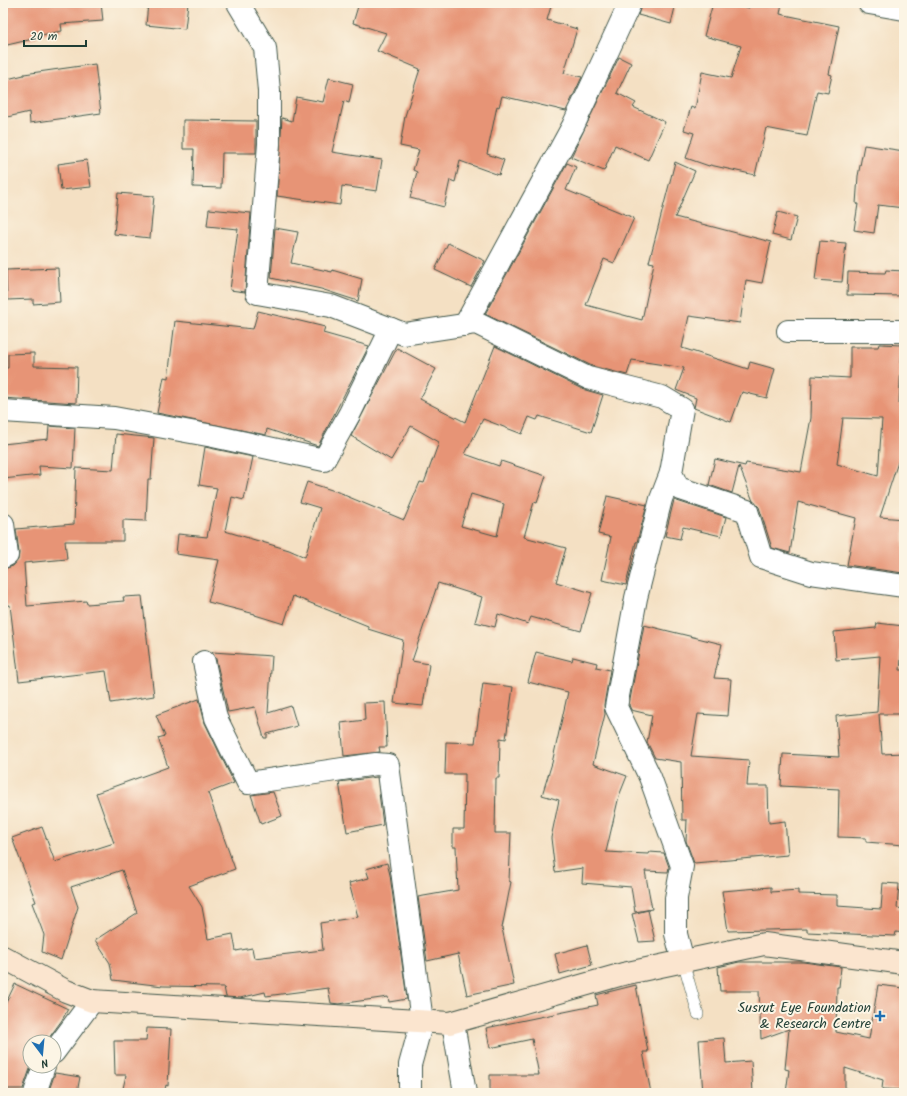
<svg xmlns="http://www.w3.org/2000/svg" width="907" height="1096" viewBox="0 0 907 1096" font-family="Kalam,sans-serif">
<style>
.building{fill:#e79476;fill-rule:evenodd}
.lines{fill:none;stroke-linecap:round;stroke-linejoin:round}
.service-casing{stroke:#3f5549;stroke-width:12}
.minor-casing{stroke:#3f5549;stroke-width:24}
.tertiary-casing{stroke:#3f5549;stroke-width:24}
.secondary-casing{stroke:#3f5549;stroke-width:24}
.service{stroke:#fff;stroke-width:11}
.minor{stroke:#fff;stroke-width:22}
.tertiary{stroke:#fff;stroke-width:22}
.secondary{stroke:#fbe5cf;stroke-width:22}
.poi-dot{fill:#1f6fb2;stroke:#fcf5e5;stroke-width:1.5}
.labels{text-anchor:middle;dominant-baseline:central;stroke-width:4;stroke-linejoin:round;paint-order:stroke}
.poi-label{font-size:14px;fill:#1f3d34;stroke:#fcf5e5;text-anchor:end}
</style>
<rect width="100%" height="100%" fill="#fcf5e5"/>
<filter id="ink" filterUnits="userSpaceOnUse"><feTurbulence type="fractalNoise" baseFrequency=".025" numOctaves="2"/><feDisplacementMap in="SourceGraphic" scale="8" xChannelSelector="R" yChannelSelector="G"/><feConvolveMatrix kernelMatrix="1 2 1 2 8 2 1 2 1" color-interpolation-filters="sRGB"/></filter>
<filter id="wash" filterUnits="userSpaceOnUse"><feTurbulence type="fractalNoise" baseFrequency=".012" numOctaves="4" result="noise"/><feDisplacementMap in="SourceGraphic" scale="16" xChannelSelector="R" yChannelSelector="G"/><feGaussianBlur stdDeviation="0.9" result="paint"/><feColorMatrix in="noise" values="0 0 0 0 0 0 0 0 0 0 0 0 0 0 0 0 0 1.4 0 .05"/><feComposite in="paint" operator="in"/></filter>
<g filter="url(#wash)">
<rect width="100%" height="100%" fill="#f4e0c3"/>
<g id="blocks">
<!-- building -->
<g class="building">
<polygon points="3,3 101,3 103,21 61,24 62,31 36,36 37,38 3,46"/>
<polygon points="148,3 188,3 185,29 146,25"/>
<polygon points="359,3 552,3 547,20 577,29 564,73 582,77 566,111 502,96 499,107 497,106 487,154 504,160 499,175 460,161 455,182 450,180 444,207 410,198 417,172 413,170 419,150 400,146 405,116 420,69 377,51 386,33 353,23"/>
<polygon points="642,3 676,3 671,24 638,15"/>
<polygon points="713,3 730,3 749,8 750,3 782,3 780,14 839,26 829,74 832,75 828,93 817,91 807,136 766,128 755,175 710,165 709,166 686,158 694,133 684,130 691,107 695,109 702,72 731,78 741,46 704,36"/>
<polygon points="619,57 631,63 617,93 636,103 633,107 665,122 648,160 615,145 604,171 571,157"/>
<polygon points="95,64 101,113 30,123 29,112 3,118 3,80 24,75 24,74"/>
<polygon points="329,78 353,84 349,103 344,101 332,152 382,160 377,191 342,186 340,205 277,196 282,118 292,121 296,97 323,102"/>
<polygon points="183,120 256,121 256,153 222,153 221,188 193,187 194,149 183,149"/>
<polygon points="864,145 904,151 904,208 878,205 874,233 854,230 858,204 856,204 858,176"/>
<polygon points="87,160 91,187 61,190 58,164"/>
<polygon points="675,162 695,171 675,217 771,242 762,283 746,280 740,323 689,316 682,348 748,369 750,362 775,369 767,398 742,392 731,422 694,408 696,398 676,390 684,368 632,360 627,375 592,366 485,314 567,163 576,167 566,190 634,218 614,263 604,259 586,305 642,320 654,263 649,262"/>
<polygon points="118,193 154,196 150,238 114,234"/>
<polygon points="209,209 251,213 245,292 230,290 238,229 207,226"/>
<polygon points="778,212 797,217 791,240 772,235"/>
<polygon points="275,228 298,232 291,263 332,272 332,270 362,279 358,301 321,289 271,278"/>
<polygon points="820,241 846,243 842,282 815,280"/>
<polygon points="448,243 485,261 471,287 435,270"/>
<polygon points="58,268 60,302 33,304 33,299 7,300 6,270"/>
<polygon points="886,270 904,271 903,296 847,295 848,272 885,273"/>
<polygon points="258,311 325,327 323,333 369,346 318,446 267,429 266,435 157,413 164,377 168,378 175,321 253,329"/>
<path d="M879,344L902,345L899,404H904V460L899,459L880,517L904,519L903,573L847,565L856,518L798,502L790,553L772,548L759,507L753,501L739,466L732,493L709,485L715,459L745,466L746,463L801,472L811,418L812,376L850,378V347H878ZM843,418L882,419L878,476L837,464Z"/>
<path d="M495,346L582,389L603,395L591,432L539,416L537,420L529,417L522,434L483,419L465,454L499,466L501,461L546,476L537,503L534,502L524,537L566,548L556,582L592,593L581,631L531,617L528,624L498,614L495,627L475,622L482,597L438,583L412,661L429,664L423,706L394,703L403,640L368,629V626L293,596L284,624L255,615V614L208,602L219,560L176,554L178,534L207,537L217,488L199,485L205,447L253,457L244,500L232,497L225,531L289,550L305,557L320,508L300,502L307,482L344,494V495L404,520L420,482L424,483L439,442L411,426L391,460L351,436L397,348L436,369L420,399L465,422ZM471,494L504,504L497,536L461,526Z"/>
<polygon points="34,353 34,366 77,367 76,403 3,398 3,368 8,368 8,354"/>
<polygon points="49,426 75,428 73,468 39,466 40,475 3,479 3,444 48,439"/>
<polygon points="116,434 154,438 151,479 148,479 146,521 123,520 123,541 65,541 67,559 24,563 27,606 86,601 87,604 124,601 123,597 142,596 154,696 111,703 106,671 19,681 10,605 3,606 3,569 13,566 18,560 19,553 16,529 74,524 76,468 113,470"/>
<polygon points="607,496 647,505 637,542 636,542 626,585 602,580 611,537 598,534"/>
<polygon points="674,500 726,517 721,536 683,527 680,539 665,536"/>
<polygon points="877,623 904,626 900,670 904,670 904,714 879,714 882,754 904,753 904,845 866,842 866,838 838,837 839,789 781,786 783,754 839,757 836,716 877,712 880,656 836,660 834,632 876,628"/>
<polygon points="644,625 722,644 714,678 731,679 728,716 698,714 691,756 749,760 747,786 768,786 769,823 785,821 788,855 694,863 686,841 687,820 682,820 681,762 655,758 647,742 652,715 631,710 629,705"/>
<polygon points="212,652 272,656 268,713 291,706 297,726 267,734 267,738 264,738 255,707 228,712 216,659"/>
<polygon points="536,652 572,661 573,657 597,663 596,667 610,670 604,705 605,714 593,764 627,776 619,796 606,852 648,854 649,852 664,853 669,867 668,872 645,871 652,909 635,912 631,887 582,883 583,868 555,872 551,838 559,800 542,795 552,763 568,692 528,682"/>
<polygon points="483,683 513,687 506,739 500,738 499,778 496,778 495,833 511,833 509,881 511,882 502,928 514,985 467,995 458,954 427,961 418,897 458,890 456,847 453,847 453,829 464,829 465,774 445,774 446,742 475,743"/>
<polygon points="199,699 205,723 234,783 208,793 235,869 189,886 202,907 208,939 233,934 236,951 252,948 254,958 323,950 320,923 358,917 349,883 369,878 366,869 387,863 390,875 407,999 389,1002 388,997 339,1004 331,1003 328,988 266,996 265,992 240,998 226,997 224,987 163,986 113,980 110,963 95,940 137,913 122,870 71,887 78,907 61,960 42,952 44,935 32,903 36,902 12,838 42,827 55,862 114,843 96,793 168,767 158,738 165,736 156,715"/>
<polygon points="385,702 387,747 379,747 380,752 344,756 341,723 365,720 364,703"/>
<polygon points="377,777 383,825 347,832 339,782"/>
<polygon points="273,792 282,816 261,824 251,795"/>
<polygon points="883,883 899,884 897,908 904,909 904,933 896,932 895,936 807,932 807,929 728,931 722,891 771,887 771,892 798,890 798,894 837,895 837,906 881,909"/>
<polygon points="648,910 655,941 639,942 632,914"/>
<polygon points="587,945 592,965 560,974 555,954"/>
<polygon points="739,962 803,962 841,967 839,987 837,987 836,1032 869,1039 878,985 904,988 904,1090 882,1089 883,1080 845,1068 845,1093 786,1093 789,1070 785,1069 789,1029 761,1039 759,991 720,991 718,967"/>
<polygon points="15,984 68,1009 62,1020 46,1042 30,1042 31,1066 23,1089 3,1089 3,1009"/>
<polygon points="636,985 648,1052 643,1052 651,1093 490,1093 490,1075 539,1075 532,1039 490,1048 486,1028 598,1005 596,995"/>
<polygon points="147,1028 171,1029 168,1086 166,1085 164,1093 122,1093 126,1075 115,1075 114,1041 146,1041"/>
<polygon points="724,1038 726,1063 751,1061 753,1093 703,1093 699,1040"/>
<polygon points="55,1073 80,1077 77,1093 48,1093"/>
</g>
</g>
</g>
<g filter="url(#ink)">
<use href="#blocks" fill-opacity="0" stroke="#3f5549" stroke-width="1"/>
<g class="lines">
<defs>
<polyline id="service" points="683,961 698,1014"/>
<g id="minor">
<polyline points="238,3 265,48 269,91 269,144 257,293 331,306 404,334 476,323 588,378 662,397 682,409 671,473 678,488 747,511 761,557 811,573 904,586"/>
<polyline points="869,3 904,9"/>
<polyline points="465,325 573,126 630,3"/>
<polyline points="788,331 904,331"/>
<polyline points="3,411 114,418 213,436 324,460 350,413 391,329"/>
<polyline points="671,473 661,499 636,598 616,707 650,777 682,866 676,898 676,934 683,961"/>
<polyline points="3,524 7,555 3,557"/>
<polyline points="204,662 216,718 248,783 376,764 388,765 422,1021 410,1065 410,1093"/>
<polyline points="453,1023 465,1093"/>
</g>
<g id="tertiary">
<polyline points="54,1052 92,1001"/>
<polyline points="35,1093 44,1066"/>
</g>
<polyline id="secondary" points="3,957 66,991 92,1001 450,1023 623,974 764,944 904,963"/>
</defs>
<!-- service casing -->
<use href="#service" class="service-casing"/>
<!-- minor casing -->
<use href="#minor" class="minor-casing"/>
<!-- tertiary casing -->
<use href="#tertiary" class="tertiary-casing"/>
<!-- secondary casing -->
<use href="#secondary" class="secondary-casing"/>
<!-- service -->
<use href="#service" class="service"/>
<!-- minor -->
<use href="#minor" class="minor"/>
<!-- tertiary -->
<use href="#tertiary" class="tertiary"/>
<!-- secondary -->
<use href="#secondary" class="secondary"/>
</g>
</g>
<!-- markers -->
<path class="poi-dot" d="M878 1010h4v4h4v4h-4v4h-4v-4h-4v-4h4z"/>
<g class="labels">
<!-- poi labels -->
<g class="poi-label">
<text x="871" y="1008">Susrut Eye Foundation<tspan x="871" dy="16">&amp; Research Centre</tspan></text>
</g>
</g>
<!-- margin -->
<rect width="907" height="1096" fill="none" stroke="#fcf5e5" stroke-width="16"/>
<!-- north arrow -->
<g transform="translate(42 1054) rotate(164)"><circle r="19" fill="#fcf5e5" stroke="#a4ab9e"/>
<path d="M0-3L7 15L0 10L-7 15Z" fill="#1f6fb2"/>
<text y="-6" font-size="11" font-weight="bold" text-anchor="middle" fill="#1f3d34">N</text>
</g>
<!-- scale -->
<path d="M24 40v6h62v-6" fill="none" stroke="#1f3d34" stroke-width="2"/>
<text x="30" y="40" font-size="12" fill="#1f3d34" stroke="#fcf5e5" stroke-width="3" paint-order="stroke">20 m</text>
</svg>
